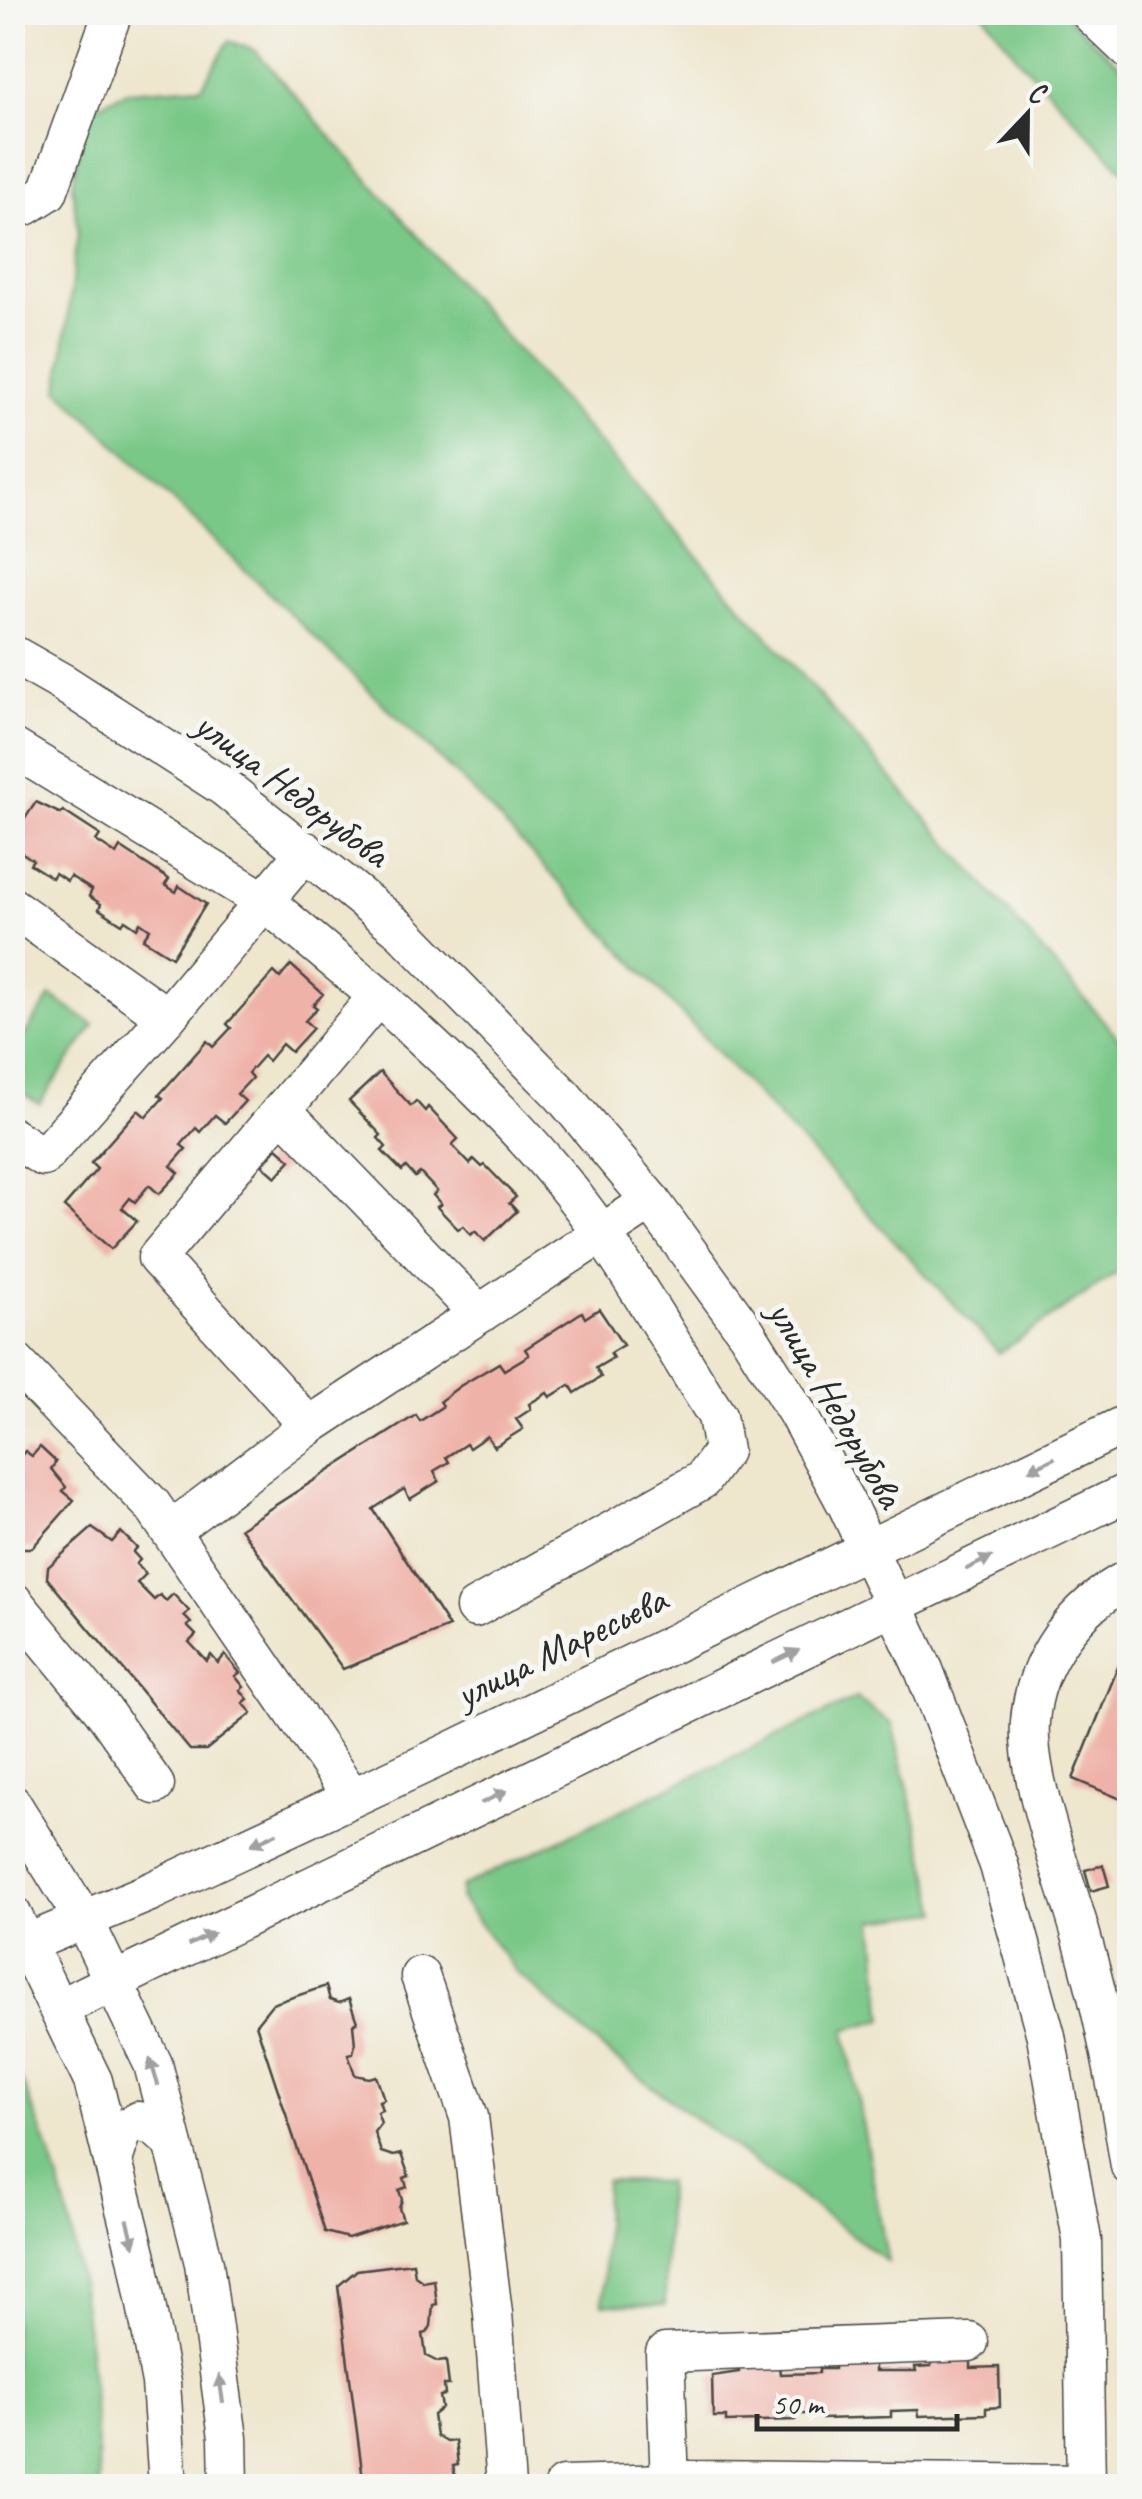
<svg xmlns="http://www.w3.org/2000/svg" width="1142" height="2499" viewBox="0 0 1142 2499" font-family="Caveat,sans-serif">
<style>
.green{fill:#79c887;stroke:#527a59;stroke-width:2.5}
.building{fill:#efb2a9}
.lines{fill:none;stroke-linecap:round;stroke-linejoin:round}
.minor-casing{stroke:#484743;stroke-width:41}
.minor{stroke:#fff;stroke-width:38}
.oneway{fill:#a0a0a0}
.labels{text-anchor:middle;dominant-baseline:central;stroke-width:10;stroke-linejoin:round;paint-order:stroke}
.street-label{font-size:40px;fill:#2b2b2b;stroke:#f6f6f2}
</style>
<rect width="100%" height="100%" fill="#f6f6f2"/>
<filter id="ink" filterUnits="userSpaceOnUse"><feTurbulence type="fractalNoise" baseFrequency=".01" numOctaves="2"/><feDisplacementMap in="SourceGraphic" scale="20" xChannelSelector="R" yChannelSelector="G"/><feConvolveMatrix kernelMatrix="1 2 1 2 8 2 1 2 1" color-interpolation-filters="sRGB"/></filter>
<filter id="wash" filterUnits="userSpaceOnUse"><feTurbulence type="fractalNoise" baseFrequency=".0048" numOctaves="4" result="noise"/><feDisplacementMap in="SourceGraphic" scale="40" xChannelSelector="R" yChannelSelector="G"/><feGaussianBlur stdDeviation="2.25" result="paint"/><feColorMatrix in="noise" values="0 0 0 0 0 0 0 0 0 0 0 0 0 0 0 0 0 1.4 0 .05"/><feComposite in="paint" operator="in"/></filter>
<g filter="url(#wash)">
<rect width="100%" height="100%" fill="#eee6cd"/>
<!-- green -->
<g class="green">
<polygon points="983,13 1063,13 1129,73 1129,177 1018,58"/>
<polygon points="229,41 255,50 1129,1050 1129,1264 999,1353 470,788 59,390 78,231 72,185 87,110 128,91 202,86"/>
<polygon points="51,996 94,1025 39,1104 13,1086 13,1052"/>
<polygon points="856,1698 892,1724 939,1912 874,1920 884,2019 845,2030 888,2262 611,2056 517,1973 460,1898 461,1887"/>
<path d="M13,2060C34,2111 57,2165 69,2219C87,2307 95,2397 99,2486H13Z"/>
<polygon points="605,2181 667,2182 665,2305 603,2304"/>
</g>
<g id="blocks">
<!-- building -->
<g class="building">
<polygon points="36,802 61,814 63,811 100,835 96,841 116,854 120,847 169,879 165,885 176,892 179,886 206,904 172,957 143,939 150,929 140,922 137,928 125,920 122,924 99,909 101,904 89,896 92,890 70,876 67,881 55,873 52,878 30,864 33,860 19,851 22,847 12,838"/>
<polygon points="291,965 323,994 313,1005 317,1008 305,1021 313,1028 291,1052 282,1044 268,1061 263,1056 248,1073 252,1078 237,1094 245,1101 225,1123 215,1115 200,1132 196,1128 181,1145 186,1149 171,1166 179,1173 159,1194 149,1185 135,1202 130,1198 122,1208 137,1221 111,1249 64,1207 97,1169 91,1163 138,1110 146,1117 163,1098 159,1095 207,1041 213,1047 231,1028 227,1024 274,972 280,978"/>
<polygon points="380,1072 411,1106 416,1101 425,1111 428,1107 458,1139 452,1145 470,1164 474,1159 482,1167 485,1165 516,1197 509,1203 517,1211 485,1241 475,1231 471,1235 463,1226 458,1229 437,1207 441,1204 433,1195 437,1191 420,1173 415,1177 406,1167 402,1171 382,1151 386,1147 378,1138 381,1135 349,1101"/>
<polygon points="277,1148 291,1160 276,1177 262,1165"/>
<polygon points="599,1309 623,1345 610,1353 613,1358 596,1368 601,1377 575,1393 570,1385 550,1397 547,1393 529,1404 531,1409 516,1419 523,1429 494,1447 487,1436 469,1448 466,1444 446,1457 449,1462 434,1471 439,1481 410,1499 404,1489 373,1509 449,1627 343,1669 240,1528 416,1415 420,1421 443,1406 440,1401 460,1386 499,1363 504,1370 529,1355 525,1349 582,1312 585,1318"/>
<polygon points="40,1447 56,1462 51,1469 66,1487 63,1491 74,1500 32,1548 16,1548 12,1545 12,1451 20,1457 25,1451 32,1456"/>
<polygon points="92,1528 112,1542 121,1532 137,1548 133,1552 140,1560 136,1564 146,1574 137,1583 154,1600 160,1595 166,1601 173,1594 189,1611 184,1616 191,1623 187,1626 196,1635 189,1642 207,1661 211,1655 218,1663 225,1655 240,1673 235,1676 244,1687 240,1690 248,1699 243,1703 252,1713 206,1750 190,1750 47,1578 48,1567"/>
<polygon points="1129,1640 1130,1798 1128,1802 1073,1779"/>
<polygon points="1103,1865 1109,1886 1091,1891 1085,1870"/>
<polygon points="326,1986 330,2000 339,2003 349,1999 357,2022 353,2024 355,2045 353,2053 348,2054 355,2075 369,2078 376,2076 384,2099 379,2101 382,2110 377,2112 381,2123 374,2132 381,2152 393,2156 401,2154 409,2176 404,2178 407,2187 399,2190 402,2200 399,2208 403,2220 348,2238 325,2232 256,2024 272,2004"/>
<polygon points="413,2263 415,2276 423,2282 434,2280 437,2304 433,2305 431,2326 427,2333 423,2334 426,2356 438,2362 446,2361 449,2385 444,2385 445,2395 440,2396 442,2408 433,2415 436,2436 446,2442 455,2441 458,2465 453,2466 455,2476 446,2477 447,2486 364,2486 338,2286 357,2270"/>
<polygon points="971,2360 971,2368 999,2367 1000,2407 986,2408 986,2414 919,2416 918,2410 891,2411 891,2417 822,2419 822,2414 795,2414 795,2420 726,2422 726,2417 713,2417 712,2376 739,2372 738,2368 779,2366 780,2374 819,2373 819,2369 834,2369 834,2365 875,2364 875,2371 916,2371 915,2367 931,2366 931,2361"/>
</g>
</g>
</g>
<g filter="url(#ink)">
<use href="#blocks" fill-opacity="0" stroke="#484743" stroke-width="2.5"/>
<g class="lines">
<defs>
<g id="minor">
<polyline points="1089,12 1130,51"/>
<polyline points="12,202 26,206 48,192 113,12"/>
<polyline points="12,654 63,683 224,787 401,930 563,1096 651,1201 747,1333 797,1413 848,1507 924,1670 999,1865 1046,2036 1082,2240 1086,2486"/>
<polyline points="12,747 264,901 378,996 157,1258 309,1426 651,1201"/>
<polyline points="12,907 167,1017"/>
<path d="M378,996C436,1050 495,1102 547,1163C613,1239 663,1331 717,1416L723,1451L702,1480L475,1608"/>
<polyline points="282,1110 479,1314"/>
<polyline points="12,1137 43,1157 167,1017 306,851"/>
<polyline points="12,1359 152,1505 352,1797"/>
<polyline points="170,1531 309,1426"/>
<path d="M1130,1578C1076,1606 1034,1660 1030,1722C1026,1779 1065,1877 1081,1935C1103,2011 1118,2088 1130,2166"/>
<polyline points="12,1600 102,1709 155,1785"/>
<polyline points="12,1804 84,1920 153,2064 204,2263 228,2438 229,2486"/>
<polyline points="12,1914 93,2081 137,2257 161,2383 168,2486"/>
<polyline points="28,1943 150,1892 431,1761 1130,1422"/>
<polyline points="420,1976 469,2117 493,2313 506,2486"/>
<polyline points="59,2008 1130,1491"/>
<polyline points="113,2160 123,2131 138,2121 156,2128 173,2143"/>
<polyline points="969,2342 665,2353 670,2483 689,2480 1086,2484"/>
<polyline points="563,2486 670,2483"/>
</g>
</defs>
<!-- minor casing -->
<use href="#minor" class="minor-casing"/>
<!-- minor -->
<use href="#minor" class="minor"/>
</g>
<!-- one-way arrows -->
<defs><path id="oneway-solid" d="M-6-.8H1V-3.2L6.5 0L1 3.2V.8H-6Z" transform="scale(2.5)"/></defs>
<g class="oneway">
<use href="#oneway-solid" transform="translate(1042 1464) rotate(154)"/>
<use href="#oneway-solid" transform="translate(979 1563) rotate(-26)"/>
<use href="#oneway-solid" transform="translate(786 1656) rotate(-26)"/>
<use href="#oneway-solid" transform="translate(494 1797) rotate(-26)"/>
<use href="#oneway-solid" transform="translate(264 1839) rotate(155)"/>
<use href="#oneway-solid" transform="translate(201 1939) rotate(-26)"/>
<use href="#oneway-solid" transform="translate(154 2072) rotate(-107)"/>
<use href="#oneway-solid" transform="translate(131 2233) rotate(76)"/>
<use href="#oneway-solid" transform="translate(221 2389) rotate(-98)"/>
</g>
</g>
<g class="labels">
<!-- street labels -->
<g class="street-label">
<text transform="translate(292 789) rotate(37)">улица Недорубова</text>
<text transform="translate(836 1404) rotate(60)">улица Недорубова</text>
<text transform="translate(561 1647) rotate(-26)">улица Маресьева</text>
</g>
</g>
<!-- margin -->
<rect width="1142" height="2499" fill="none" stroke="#f6f6f2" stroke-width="50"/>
<!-- north arrow -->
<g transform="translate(1027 115) rotate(22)" stroke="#f6f6f2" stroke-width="8" paint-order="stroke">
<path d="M0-8L18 38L0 25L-18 38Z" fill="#2b2b2b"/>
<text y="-15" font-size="28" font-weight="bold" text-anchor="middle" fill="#2b2b2b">С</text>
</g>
<!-- scale -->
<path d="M757 2414v15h200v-15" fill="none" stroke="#2b2b2b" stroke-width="5"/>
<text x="772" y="2414" font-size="30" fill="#2b2b2b" stroke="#f6f6f2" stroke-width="8" paint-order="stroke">50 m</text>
</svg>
